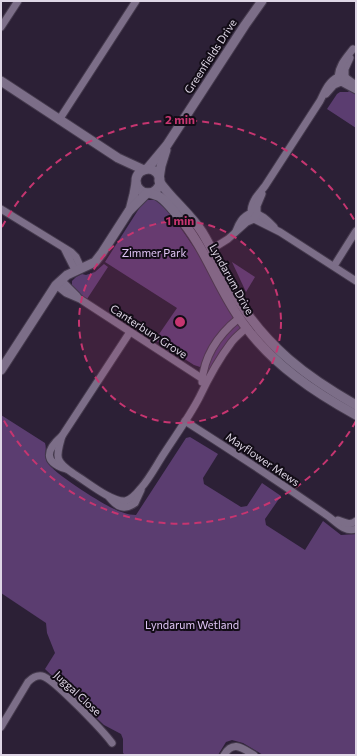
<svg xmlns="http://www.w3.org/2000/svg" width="357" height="756" viewBox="0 0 357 756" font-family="Commissioner,sans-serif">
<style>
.green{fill:#5b3d70}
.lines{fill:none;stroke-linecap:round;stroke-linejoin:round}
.minor-casing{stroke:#453a4d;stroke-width:9}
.tertiary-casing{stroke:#453a4d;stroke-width:11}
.minor{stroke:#7c6e88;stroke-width:7}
.tertiary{stroke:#7c6e88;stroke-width:9}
.ring{fill:none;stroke:#c63570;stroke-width:2;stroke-dasharray:7 5}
.labels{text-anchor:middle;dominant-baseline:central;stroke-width:4;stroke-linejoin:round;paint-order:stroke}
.street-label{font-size:11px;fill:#dfd7e6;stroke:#120c16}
.park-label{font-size:11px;fill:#e0c5f6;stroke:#120c16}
.centre{fill:#c63570;stroke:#120c16;stroke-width:2}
.ring-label{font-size:12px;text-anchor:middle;font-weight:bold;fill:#c63570;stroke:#120c16;stroke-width:4;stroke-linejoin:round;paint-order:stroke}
</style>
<rect width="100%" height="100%" fill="#2c2036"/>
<!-- green -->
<g class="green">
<polygon points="350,90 356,93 356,128 327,109 337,94 340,92 348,92"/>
<polygon points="147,200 155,200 165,208 180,227 197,252 234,316 200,367 194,365 155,340 177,308 105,262 140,207"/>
<polygon points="232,262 255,277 246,292"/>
<polygon points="104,264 108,267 87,299 74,290 72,286 72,281 76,277 82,274 86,275 95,272"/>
<path d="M238,321L243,328L209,374L206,373C213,347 220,340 238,321Z"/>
<path d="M1,415L45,443C47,449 44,456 47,462C52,472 98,501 110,507C118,511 127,515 136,515L186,438L190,437L218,454L203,478L204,484L241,507L247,506L262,483L281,496L265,519L266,525L305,550L323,521L341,535L356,534V755H263L243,743L232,740L226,742L218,755H125L123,753V739L121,734L104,725L45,669L55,653L47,633L46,623L1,593Z"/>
</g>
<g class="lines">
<defs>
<g id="minor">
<polyline points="1,27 18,1"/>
<polyline points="356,85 345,77 338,77 341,82 356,90"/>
<polyline points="326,94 334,85 341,82 345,77 345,69 350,58"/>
<polyline points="59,120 136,1"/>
<polyline points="1,209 71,252 76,257 81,268"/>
<polyline points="251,213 254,219 280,232 356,281"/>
<path d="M253,213C262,214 268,221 274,227"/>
<path d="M236,231C239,223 242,217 251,213C251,201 258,195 265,186L320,101C325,91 328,82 338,77C339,65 346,58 353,49"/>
<polyline points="212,249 228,239 247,222 254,219 257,213 257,206 262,194"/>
<polyline points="65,250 75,270"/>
<polyline points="334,266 356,231"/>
<polyline points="61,280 77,296"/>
<polyline points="56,285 66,293 80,299 206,381"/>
<path d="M202,382C204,355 218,335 239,318"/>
<path d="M185,421C232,451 279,482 325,514C335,520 343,533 356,529"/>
<path d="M62,436C56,457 54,461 74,474C86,481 111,502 125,501C131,500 137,493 141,488C150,478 157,464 165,452C176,435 189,417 199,398C208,379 218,360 231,343C235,337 241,333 246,328"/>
<path d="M66,469C43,462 46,450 62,436L130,332"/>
<path d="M109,497C117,507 124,511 135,503L141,490"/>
<path d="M338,520C344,522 350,526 356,521"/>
<path d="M1,727L28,682C32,678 36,675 42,676C53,678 104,732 112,743"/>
<path d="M224,755C233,740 242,748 254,755"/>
</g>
<g id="tertiary">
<polyline points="1,81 118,158 144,170"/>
<polyline points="147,169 167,145 245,25 262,1"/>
<circle cx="148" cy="181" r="12"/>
<polyline points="159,179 161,166 166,150"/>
<path d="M159,181C172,200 190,213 202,232C215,253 223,276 236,297C267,347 305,376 356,405"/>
<path d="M149,193C152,194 157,195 160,197C167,202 172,209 177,215C207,248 218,291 245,326C274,365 314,392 356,415"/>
<polyline points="130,210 134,194 136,183"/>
<polyline points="1,370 56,285 67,275 95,262 102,253 129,211 147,193"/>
</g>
</defs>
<!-- minor casing -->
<use href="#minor" class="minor-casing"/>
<!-- tertiary casing -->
<use href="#tertiary" class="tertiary-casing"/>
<!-- minor -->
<use href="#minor" class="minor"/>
<!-- tertiary -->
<use href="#tertiary" class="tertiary"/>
</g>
<!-- distance rings -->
<circle cx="180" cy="322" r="101" fill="#c63570" fill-opacity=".12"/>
<g class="ring">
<circle cx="180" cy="322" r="101"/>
<path d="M356 421A202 202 0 0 1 2 417M2 227A202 202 0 0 1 356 223"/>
</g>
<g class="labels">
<!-- street labels -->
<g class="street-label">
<text transform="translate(210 56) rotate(-57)">Greenfields Drive</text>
<text transform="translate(232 279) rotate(61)">Lyndarum Drive</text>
<text transform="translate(149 331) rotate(33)">Canterbury Grove</text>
<text transform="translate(263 459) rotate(34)">Mayflower Mews</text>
<text transform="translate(78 693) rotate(43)">Juggal Close</text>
</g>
<!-- park labels -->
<g class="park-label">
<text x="154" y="252">Zimmer Park</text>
<text x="192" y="624">Lyndarum Wetland</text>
</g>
</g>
<circle cx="180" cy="322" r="6" class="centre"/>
<g class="ring-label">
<text x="180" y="124">2 min</text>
<text x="180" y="225">1 min</text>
</g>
<!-- border -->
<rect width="357" height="756" fill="none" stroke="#dfd7e6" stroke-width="4"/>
</svg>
